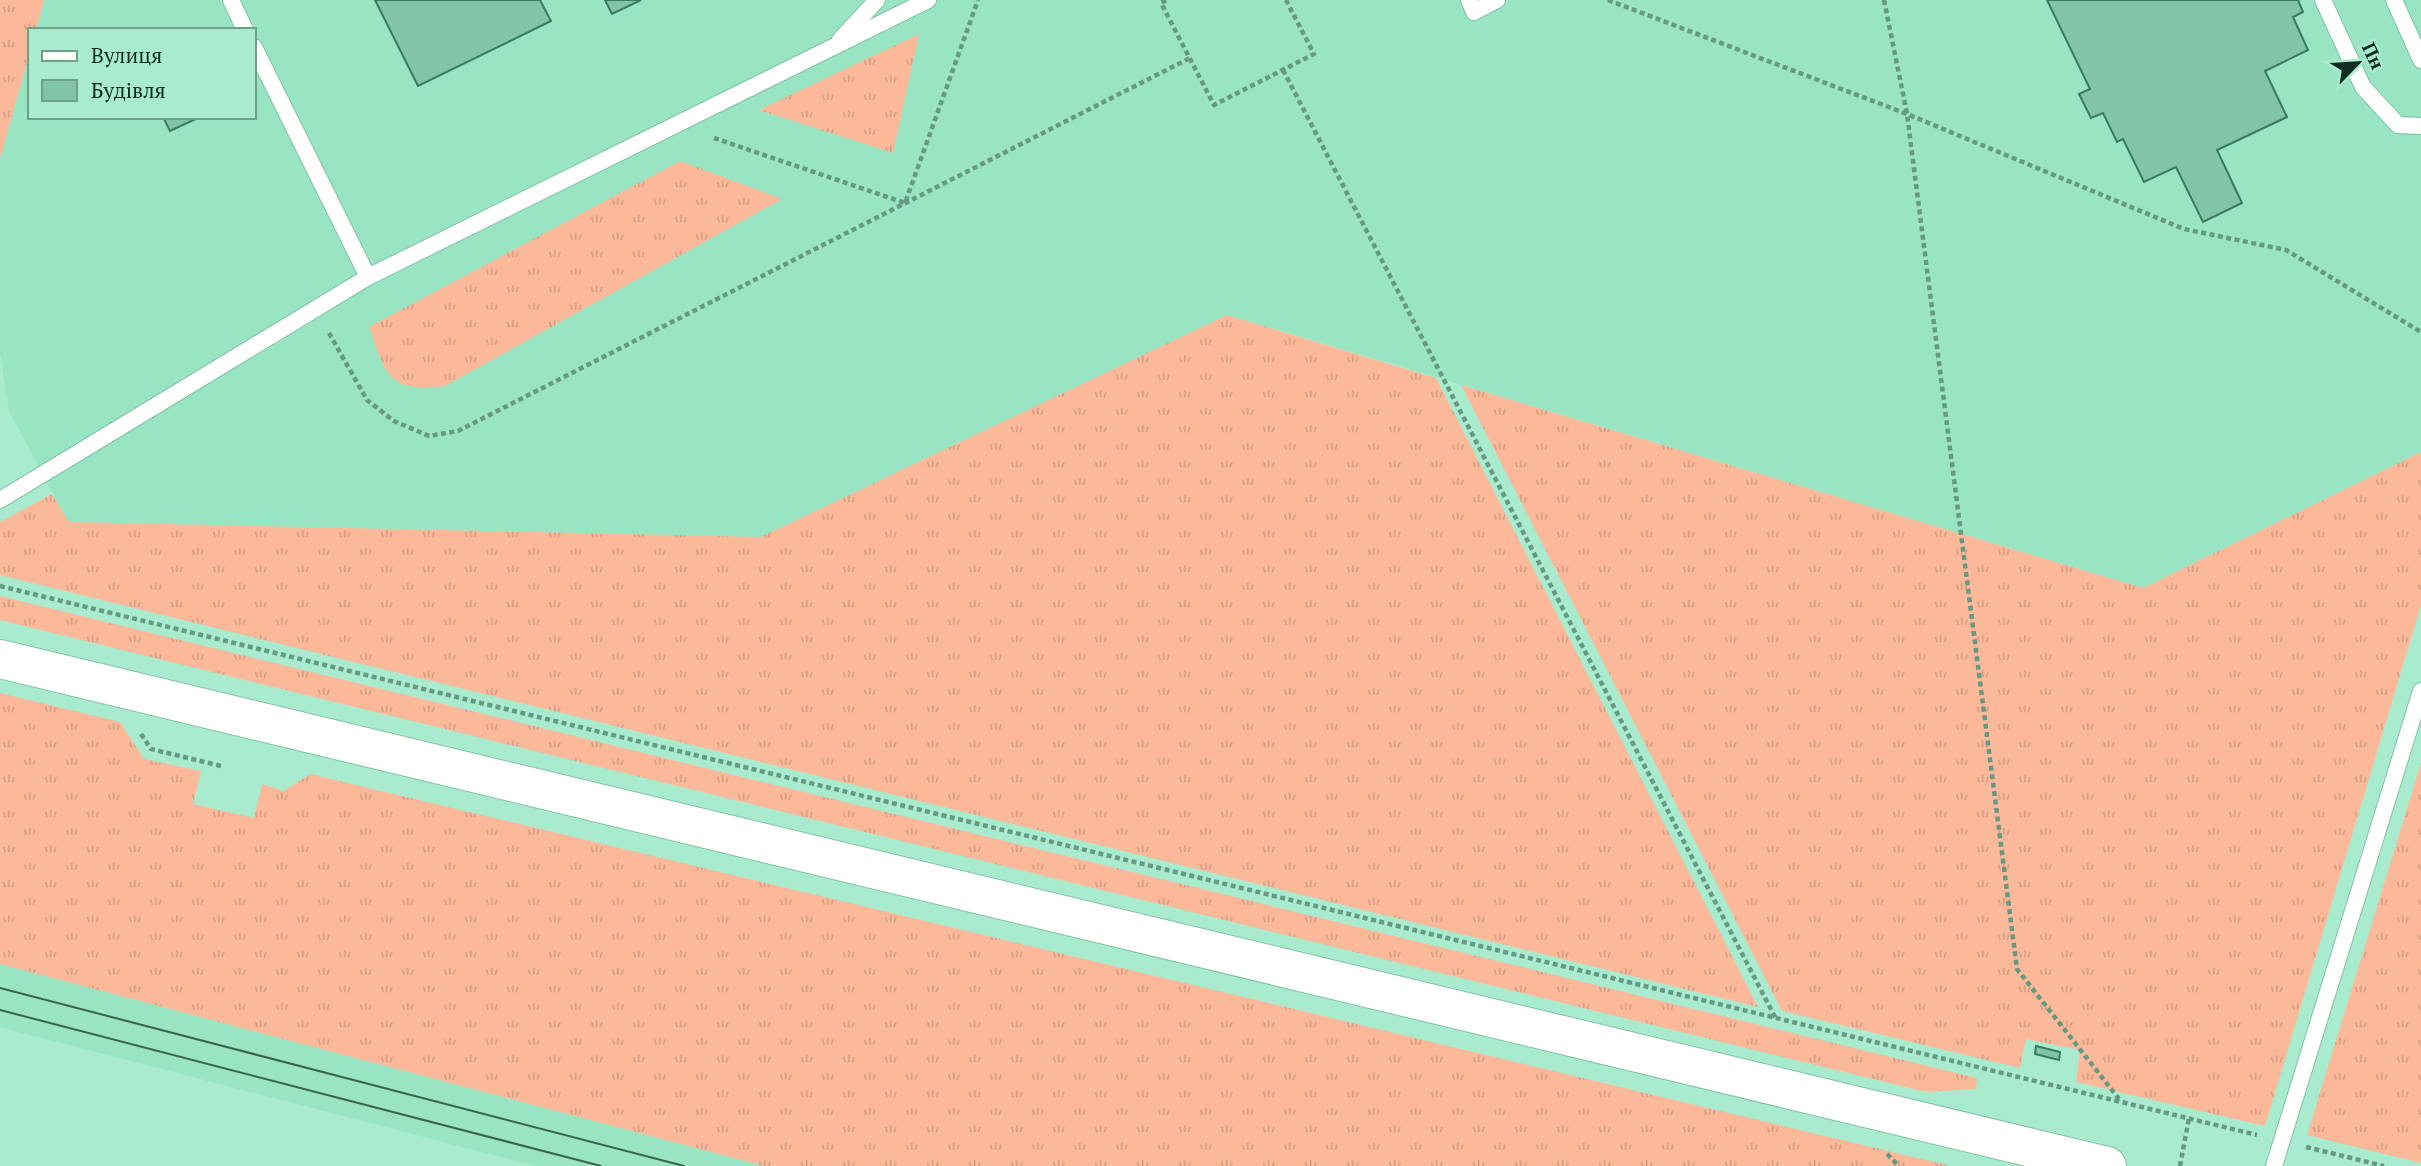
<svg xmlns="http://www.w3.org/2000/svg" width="2421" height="1166" viewBox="0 0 2421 1166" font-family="'PT Serif',serif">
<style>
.built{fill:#98e4c3}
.grass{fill:url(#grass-tufts)}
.building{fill:#82c4a8;stroke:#397a61;stroke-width:2}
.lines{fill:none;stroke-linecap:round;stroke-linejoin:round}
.service-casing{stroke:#80c2a6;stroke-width:18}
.tertiary-casing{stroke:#80c2a6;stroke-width:40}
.path{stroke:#679883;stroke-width:4.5;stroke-dasharray:5 3.5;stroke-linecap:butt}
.service{stroke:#fff;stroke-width:16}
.tertiary{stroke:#fff;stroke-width:38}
.tram{stroke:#3b6151;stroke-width:2}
</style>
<defs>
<pattern id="grass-tufts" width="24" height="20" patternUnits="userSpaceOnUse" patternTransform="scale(1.75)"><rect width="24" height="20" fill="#fcb99a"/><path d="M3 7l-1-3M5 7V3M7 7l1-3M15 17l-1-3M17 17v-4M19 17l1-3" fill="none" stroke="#d79f84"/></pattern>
</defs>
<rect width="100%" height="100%" fill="#a9ebce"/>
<!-- built -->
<g class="built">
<polygon points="44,0 2421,0 2421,452 2143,588 1228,315 761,537 68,522 9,411 0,352 0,159 30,51 30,117 254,117 254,30 36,30"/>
<polygon points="0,964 764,1166 536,1166 0,1027"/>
</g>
<!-- grass -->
<g class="grass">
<polygon points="0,0 44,0 36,30 30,30 30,51 0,159"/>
<polygon points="919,34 893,153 759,110"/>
<path d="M680,161L782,199L445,386C388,393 386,375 369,327Z"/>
<polygon points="1227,315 1436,378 1758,1007 0,575 0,522 52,494 69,522 761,537"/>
<polygon points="1461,385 2143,588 2421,452 2421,605 2265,1126 2076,1082 2080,1050 2026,1039 2020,1068 1782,1011"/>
<polygon points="0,596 1977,1078 1976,1089 1926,1092 0,620"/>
<polygon points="0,693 120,722 144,759 201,771 193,804 254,818 262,784 284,791 310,774 1951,1166 764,1166 0,964"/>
<polygon points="2421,763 2421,1163 2307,1135"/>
</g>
<!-- building -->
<g class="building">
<polygon points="375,0 540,0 551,21 418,86"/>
<polygon points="605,0 641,0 612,14"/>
<polygon points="2047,0 2298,0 2303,12 2293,17 2308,50 2265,71 2287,117 2217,150 2242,203 2203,222 2176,167 2144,182 2123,139 2117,142 2103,113 2091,118 2079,94 2090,89"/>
<polygon points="163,117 200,117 170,131"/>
<polygon points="2036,1046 2060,1052 2059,1060 2035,1054"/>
</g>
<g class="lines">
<defs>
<g id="service">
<polyline points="231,0 245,30"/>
<polyline points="1469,0 1474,12 1497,0"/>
<polyline points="2323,0 2363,87 2398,125 2421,126"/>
<polyline points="2394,0 2421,60"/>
<polyline points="840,40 877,0"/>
<polyline points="254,47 368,277"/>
<polyline points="0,500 368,277 928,0"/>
<polyline points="2274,1166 2421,691"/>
</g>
<polyline id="tertiary" points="0,659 2107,1166"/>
</defs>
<!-- service casing -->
<use href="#service" class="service-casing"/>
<!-- tertiary casing -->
<use href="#tertiary" class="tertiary-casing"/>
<!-- path -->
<g class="path">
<polyline points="1166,0 1161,3 1214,105 1314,54 1286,0"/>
<polyline points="1608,0 1907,114 2184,229 2286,250 2421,332"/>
<polyline points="1884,0 1907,114 2017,969 2119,1099"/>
<polyline points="1283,70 1776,1019"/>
<polyline points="714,138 905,203 978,0"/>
<polyline points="329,333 367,400 394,421 429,436 458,431 1190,58"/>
<polyline points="0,586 2257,1135"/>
<polyline points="141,734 151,749 221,766"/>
<polyline points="2306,1147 2384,1166"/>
<polyline points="1887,1154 1899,1166"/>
<polyline points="2180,1166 2189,1118"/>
</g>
<!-- service -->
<use href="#service" class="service"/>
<!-- tertiary -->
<use href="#tertiary" class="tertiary"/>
<!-- tram -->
<g class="tram">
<polyline points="0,988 684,1166"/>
<polyline points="0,1010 601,1166"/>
</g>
</g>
<!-- legend -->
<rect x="28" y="28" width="228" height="91" fill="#a9ebce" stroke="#6d9f89" stroke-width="2"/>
<rect x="42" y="51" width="35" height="10" fill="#ffffff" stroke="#6d9f89" stroke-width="2"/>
<text x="91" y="63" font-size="21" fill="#122d22">Вулиця</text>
<rect x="42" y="80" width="35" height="21" fill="#82c4a8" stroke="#6d9f89" stroke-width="2"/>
<text x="91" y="98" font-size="21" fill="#122d22">Будівля</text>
<!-- north arrow -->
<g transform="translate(2358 63) rotate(65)" stroke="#a9ebce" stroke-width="5" paint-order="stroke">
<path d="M0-5L12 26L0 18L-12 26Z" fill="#122d22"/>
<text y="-10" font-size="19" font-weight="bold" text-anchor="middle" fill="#122d22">Пн</text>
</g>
</svg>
